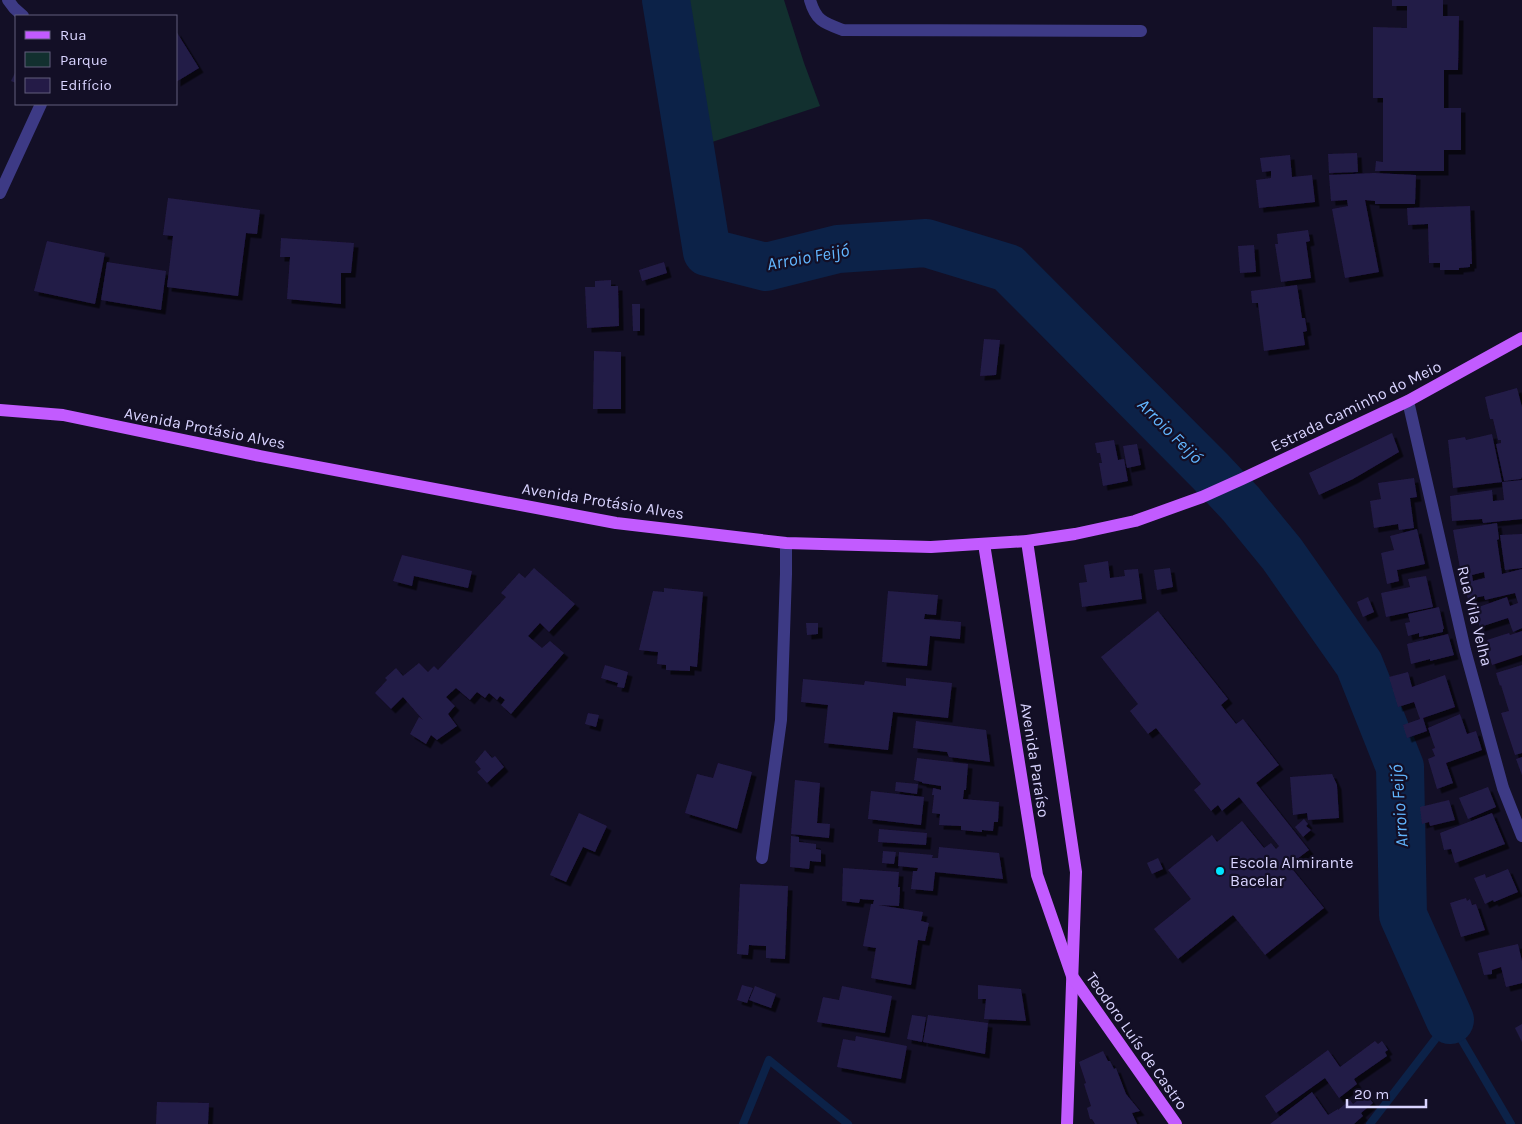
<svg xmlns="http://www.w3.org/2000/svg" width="1522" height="1124" viewBox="0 0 1522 1124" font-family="Karla,sans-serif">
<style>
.green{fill:#12302f}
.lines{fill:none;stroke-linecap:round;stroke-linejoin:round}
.stream{stroke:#0c2248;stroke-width:8}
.river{stroke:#0c2248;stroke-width:48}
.building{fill:#241b47;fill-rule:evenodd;filter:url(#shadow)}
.minor{stroke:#3d3a85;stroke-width:12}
.major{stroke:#c25bff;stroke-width:12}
.poi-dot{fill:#00e5ff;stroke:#130f26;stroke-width:2}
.labels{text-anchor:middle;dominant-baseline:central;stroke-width:4.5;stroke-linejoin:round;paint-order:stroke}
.street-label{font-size:16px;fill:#d9d4ff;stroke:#130f26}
.poi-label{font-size:16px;fill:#d9d4ff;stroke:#130f26;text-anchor:start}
.water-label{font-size:18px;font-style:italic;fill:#62b6ff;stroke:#130f26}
</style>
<defs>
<filter id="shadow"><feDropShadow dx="4.5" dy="4.5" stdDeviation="0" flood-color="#0009"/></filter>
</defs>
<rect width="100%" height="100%" fill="#130f26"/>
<!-- green -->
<polygon class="green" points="675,0 784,0 804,63 820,106 697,147"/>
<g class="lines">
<!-- stream -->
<g class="stream">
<polyline points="743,1124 769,1060 848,1124"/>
<polyline points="1370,1124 1450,1020 1511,1124"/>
</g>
<!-- river -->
<polyline class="river" points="666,0 707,252 766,267 838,249 926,243 1008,268 1211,472 1241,504 1282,554 1359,664 1400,767 1403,915 1450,1020"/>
</g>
<!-- building -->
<g class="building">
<polygon points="1392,0 1443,0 1443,16 1459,16 1458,70 1444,70 1444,108 1461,108 1461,150 1444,150 1444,171 1375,171 1376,161 1383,162 1383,98 1373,98 1373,27 1407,28 1407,6 1392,6"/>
<polygon points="176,31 199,68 176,82"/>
<polygon points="16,71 16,83 11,81"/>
<polygon points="1357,153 1358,172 1329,173 1328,154"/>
<polygon points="1290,155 1292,177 1312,175 1315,202 1259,208 1256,180 1271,178 1271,171 1262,172 1260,158"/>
<polygon points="1374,173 1416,175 1415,204 1375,204 1375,201 1365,200 1379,272 1345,278 1332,209 1348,206 1347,200 1331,201 1329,175"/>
<polygon points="168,198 260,210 257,234 246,233 238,296 167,287 173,236 163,235"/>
<polygon points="1470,206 1472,264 1470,264 1470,267 1459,268 1459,270 1440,270 1440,263 1429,263 1428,224 1408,225 1407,208"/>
<polygon points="1308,230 1310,241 1306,242 1311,278 1281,282 1275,244 1278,244 1277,234"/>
<polygon points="281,238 354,243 351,273 341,273 341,304 287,299 290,257 280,257"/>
<polygon points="47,241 105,253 95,304 34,291"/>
<polygon points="1254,245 1256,272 1240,273 1238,246"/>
<polygon points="107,262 166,271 161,310 101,300"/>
<polygon points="664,262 667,273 642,281 639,270"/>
<polygon points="611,280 611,286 618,286 619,326 587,328 585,287 595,287 595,281"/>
<polygon points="1297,285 1302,318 1305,318 1307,331 1303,332 1305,345 1264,351 1258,303 1252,303 1251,291"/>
<polygon points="632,304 640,304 640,331 633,331"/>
<polygon points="984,339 1000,340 996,375 980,376"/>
<polygon points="594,351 621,352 621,409 593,409"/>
<polygon points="1517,388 1522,407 1522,477 1521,479 1504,481 1496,444 1501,443 1501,440 1498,440 1493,419 1490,419 1485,397"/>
<polygon points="1392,433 1399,452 1353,479 1319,495 1309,473"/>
<polygon points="1492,434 1502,482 1522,480 1522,519 1483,523 1482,519 1452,521 1450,496 1492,490 1493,501 1504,500 1502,482 1453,488 1448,440 1465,437 1466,440"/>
<polygon points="1114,440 1118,460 1124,459 1128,481 1103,486 1099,463 1102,463 1100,453 1097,453 1095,443"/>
<polygon points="1137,444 1141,465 1127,468 1123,446"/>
<polygon points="1414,478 1417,497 1410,498 1414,528 1399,530 1398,524 1374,528 1370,501 1381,499 1378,483"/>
<path d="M1497,523L1499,539L1497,540L1502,574L1522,569V628L1513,632L1508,618L1480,627L1473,609L1507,597L1510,606L1518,603L1515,593L1485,600L1484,596L1468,599L1462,579L1453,530ZM1484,572L1485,578L1473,581L1472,575Z"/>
<polygon points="1417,529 1425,564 1397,570 1399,581 1387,584 1381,553 1394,550 1390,536"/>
<polygon points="1522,534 1522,568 1505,570 1500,535"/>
<polygon points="402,555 472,571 468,588 414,576 412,586 393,581"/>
<polygon points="1108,561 1110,578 1125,576 1124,570 1138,569 1142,599 1082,607 1079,583 1087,582 1084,565"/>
<polygon points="534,568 575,604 549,632 540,623 528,636 542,648 550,641 564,653 511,714 501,705 505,700 500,696 497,700 489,693 485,698 477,692 470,700 456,688 446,697 455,706 448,714 457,726 437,740 431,735 426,744 410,734 419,717 423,720 403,697 391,709 375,693 387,680 385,678 396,668 403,676 419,663 428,672 434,666 438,670 506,597 501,593 519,573 525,578"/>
<polygon points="1170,568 1173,587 1157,590 1154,570"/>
<polygon points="1426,576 1433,607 1386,617 1381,593 1410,587 1408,579"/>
<polygon points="664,588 703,592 697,667 690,666 690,671 666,670 666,665 657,664 658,652 639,650 653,591 664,592"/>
<polygon points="888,591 938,595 936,615 925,614 924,619 961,622 960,639 930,636 927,666 882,662"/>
<polygon points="1368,597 1374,612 1363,617 1357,602"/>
<polygon points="1439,607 1444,629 1443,629 1443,632 1419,637 1419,633 1408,636 1405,623 1410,622 1408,614"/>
<polygon points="1158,611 1228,699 1221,705 1236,724 1243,719 1279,765 1256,783 1309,850 1289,865 1324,908 1265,955 1233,915 1178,959 1154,929 1191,899 1168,870 1212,835 1217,842 1242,821 1264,848 1271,843 1276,849 1279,846 1239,797 1222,811 1218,805 1211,811 1194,790 1201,784 1156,728 1148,734 1130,711 1138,704 1101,657"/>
<polygon points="806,623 818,623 818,634 807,635"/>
<polygon points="1522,631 1522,655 1492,665 1485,644 1488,643 1487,640 1509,633 1510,635"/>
<polygon points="1448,634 1454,655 1430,661 1430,659 1411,664 1407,644"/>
<polygon points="605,665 628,672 624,688 617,687 618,683 601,678"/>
<polygon points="1522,665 1522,753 1515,755 1501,713 1509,711 1501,685 1500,686 1496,673"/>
<polygon points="1408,672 1412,687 1445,675 1455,707 1423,718 1427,731 1407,738 1403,725 1420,719 1414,702 1398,707 1389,677"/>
<polygon points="906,678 952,683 948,718 893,712 888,750 824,743 828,705 801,702 803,679 864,685 865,681 906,686"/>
<polygon points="588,713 599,715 596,727 585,724"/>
<polygon points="1460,714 1467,734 1476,731 1482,750 1446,763 1453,783 1437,789 1428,759 1435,756 1432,749 1435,748 1428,728"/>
<polygon points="916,721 986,730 990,762 949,757 947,752 913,748"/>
<polygon points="485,750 492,758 495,756 504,767 487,783 477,772 481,769 475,762"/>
<polygon points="1522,757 1522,775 1516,759"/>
<polygon points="917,758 968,764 966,790 964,790 963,799 999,802 998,822 994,822 993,831 982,830 982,832 961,830 961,826 939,825 940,814 932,813 934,795 932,795 933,788 941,790 941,786 922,783 922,782 914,780"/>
<polygon points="718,763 752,772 737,829 685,813 697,774 713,778"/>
<polygon points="1332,774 1337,785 1339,818 1308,820 1307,813 1293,815 1290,777"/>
<polygon points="795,780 820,783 817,823 830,824 829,838 791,834"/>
<polygon points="896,782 918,784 917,794 895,791"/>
<polygon points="1488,787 1496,807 1468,819 1459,798"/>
<polygon points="871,791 924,797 921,825 868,819"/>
<polygon points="1449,800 1455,820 1430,826 1429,822 1422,824 1420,807"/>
<polygon points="579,813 607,826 595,852 583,847 566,882 550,875"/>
<polygon points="1492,813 1505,844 1455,863 1451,849 1444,850 1440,833"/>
<polygon points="1304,819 1308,824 1306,826 1311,830 1303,837 1295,827"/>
<polygon points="879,829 927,833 926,845 878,842"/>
<polygon points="791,836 799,837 799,842 816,844 816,849 821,850 821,862 810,861 809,869 790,867"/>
<polygon points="939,847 999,853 1003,879 935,872 933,891 911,889 913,871 917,871 918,868 898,866 899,852 933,855 932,858 938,858"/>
<polygon points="883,851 896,852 894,864 882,863"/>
<polygon points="1158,858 1163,869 1152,874 1147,863"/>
<polygon points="843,868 899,872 898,887 900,887 899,906 878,905 923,912 921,921 929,923 925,941 918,940 911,985 871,978 876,948 863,946 871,904 873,904 874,900 860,899 859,903 842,901"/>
<polygon points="1508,869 1518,892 1494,902 1493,900 1485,904 1474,878 1485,874 1486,878"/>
<polygon points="740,884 788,886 785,959 766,958 766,946 749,945 748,955 737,954"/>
<polygon points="1466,898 1467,901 1470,899 1472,905 1476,904 1485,930 1461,937 1450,903"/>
<polygon points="1518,944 1522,961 1522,983 1506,987 1501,967 1492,970 1492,974 1484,975 1478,953"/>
<polygon points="742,985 753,988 747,1003 737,1000"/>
<polygon points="978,985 1021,989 1026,1021 984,1019 986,999 978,999"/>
<polygon points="755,986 776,994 771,1008 749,1000"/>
<polygon points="842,986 892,996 885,1033 817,1022 823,997 839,1000"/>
<polygon points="912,1015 926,1017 922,1042 907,1039"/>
<polygon points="928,1015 988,1023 985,1054 923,1042"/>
<polygon points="1522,1024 1522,1042 1515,1028"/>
<polygon points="856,1036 907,1046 901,1079 837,1067 843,1039 855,1041"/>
<polygon points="1375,1041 1378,1044 1382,1041 1388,1050 1385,1052 1387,1056 1354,1079 1357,1084 1339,1098 1325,1078 1276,1113 1265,1096 1328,1050 1340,1067"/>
<polygon points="1103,1051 1108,1061 1110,1061 1114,1069 1116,1068 1126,1094 1140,1111 1132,1113 1137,1124 1095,1124 1092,1119 1090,1119 1087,1108 1091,1106 1084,1084 1086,1083 1079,1062"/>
<polygon points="1312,1092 1328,1115 1338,1109 1338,1110 1350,1100 1353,1104 1366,1094 1373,1103 1361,1113 1363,1116 1354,1124 1270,1124"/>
<polygon points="157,1102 209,1103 208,1124 156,1124"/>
</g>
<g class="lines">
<!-- minor -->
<g class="minor">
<polyline points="8,0 14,8 23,16"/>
<path d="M810,0C816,21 824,23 843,30L1141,31"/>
<polyline points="0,193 41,104"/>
<polyline points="1408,401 1465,650 1503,788 1522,836"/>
<polyline points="762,858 781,720 786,574 786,543"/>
</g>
<!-- major -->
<g class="major">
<polyline points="0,410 63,415 260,456 616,523 786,543 931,547 1027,541 1075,534 1135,521 1202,497 1242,479 1408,401 1522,338"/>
<polyline points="1027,541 1076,872 1067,1124"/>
<polyline points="984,544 1037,875 1072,976 1176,1124"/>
</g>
</g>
<!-- markers -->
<circle class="poi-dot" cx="1220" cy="871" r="5"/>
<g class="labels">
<!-- street labels -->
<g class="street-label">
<text transform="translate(1356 406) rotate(-26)">Estrada Caminho do Meio</text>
<text transform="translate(205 428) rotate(11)">Avenida Protásio Alves</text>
<text transform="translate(603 501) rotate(9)">Avenida Protásio Alves</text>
<text transform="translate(1475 616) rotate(76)">Rua Vila Velha</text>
<text transform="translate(1035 760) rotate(81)">Avenida Paraíso</text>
<text transform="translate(1137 1041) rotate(55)">Teodoro Luís de Castro</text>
</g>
<!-- poi labels -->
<g class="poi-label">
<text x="1230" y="862">Escola Almirante<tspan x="1230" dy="18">Bacelar</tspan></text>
</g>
<!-- water labels -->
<g class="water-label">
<text transform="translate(808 257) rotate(-10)">Arroio Feijó</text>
<text transform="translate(1170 431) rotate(45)">Arroio Feijó</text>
<text transform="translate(1399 806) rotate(-94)">Arroio Feijó</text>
</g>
</g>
<!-- legend -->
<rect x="15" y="15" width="162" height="90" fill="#130f26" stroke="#625e7d"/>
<rect x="25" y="31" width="25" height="8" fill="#c25bff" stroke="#625e7d"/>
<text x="60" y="40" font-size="15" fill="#d9d4ff">Rua</text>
<rect x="25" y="52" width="25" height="15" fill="#12302f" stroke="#625e7d"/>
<text x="60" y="65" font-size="15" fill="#d9d4ff">Parque</text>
<rect x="25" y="78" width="25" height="15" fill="#241b47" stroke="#625e7d"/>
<text x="60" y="90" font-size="15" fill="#d9d4ff">Edifício</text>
<!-- scale -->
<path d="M1347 1099v8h79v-8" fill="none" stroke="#d9d4ff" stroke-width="2.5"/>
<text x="1354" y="1099" font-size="15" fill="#d9d4ff" stroke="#130f26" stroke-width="4" paint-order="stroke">20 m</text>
</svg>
